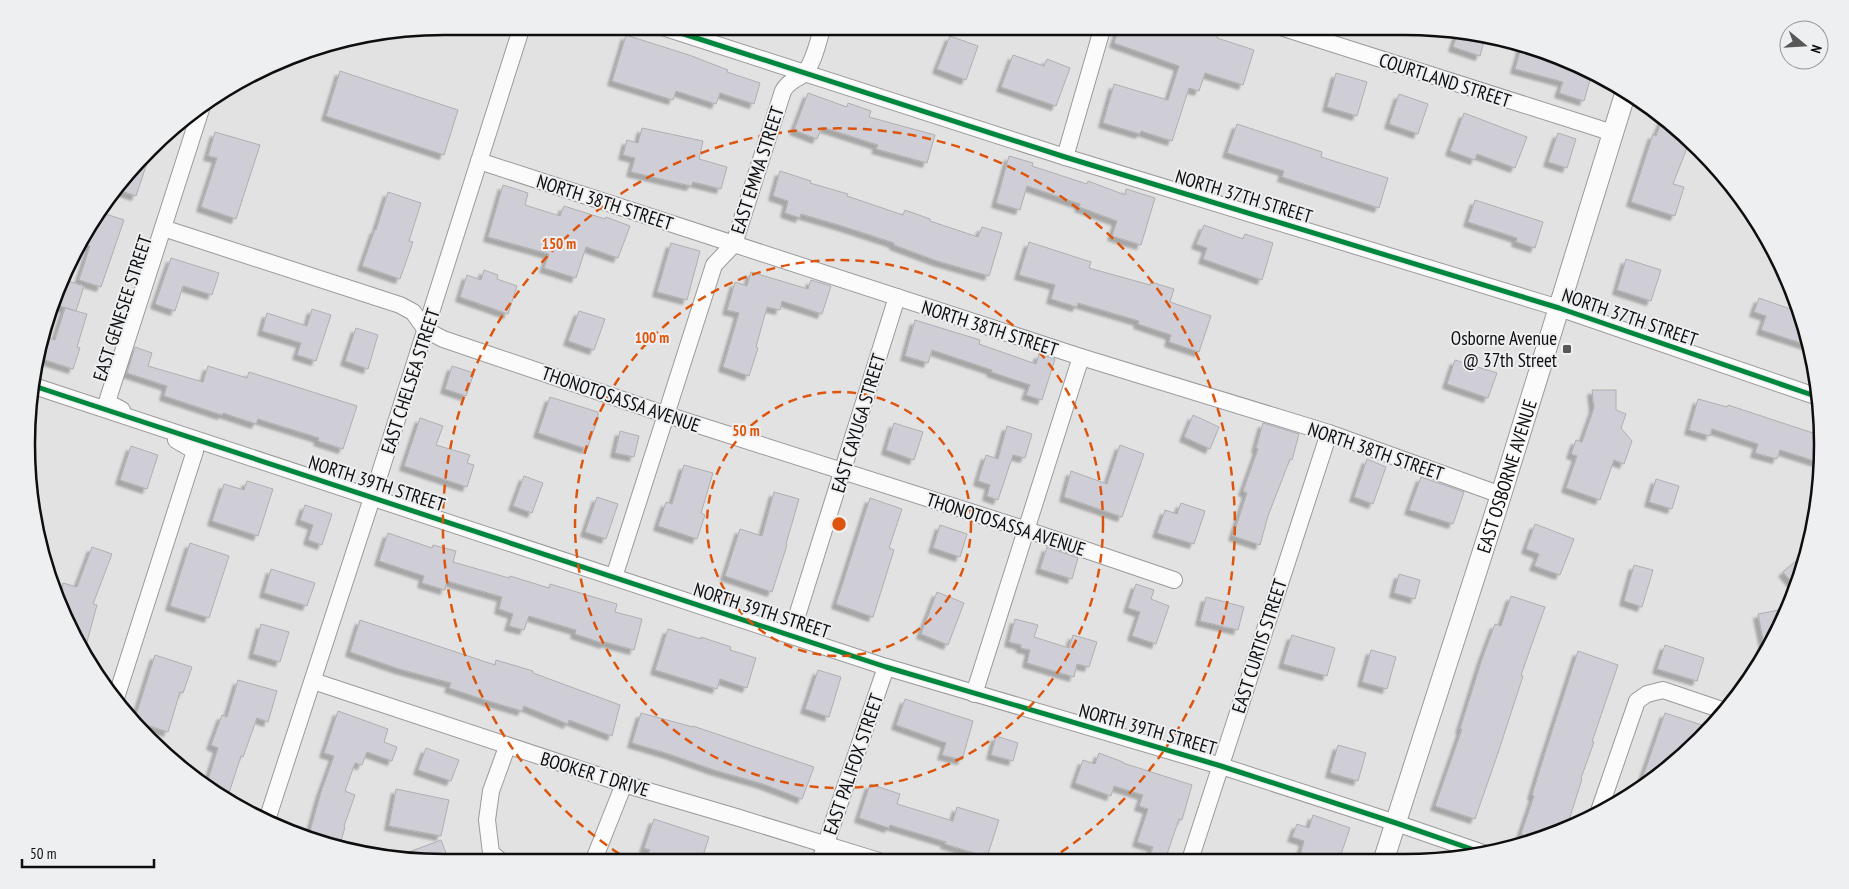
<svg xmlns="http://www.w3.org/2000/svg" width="1849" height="889" viewBox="0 0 1849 889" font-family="'PT Sans Narrow',sans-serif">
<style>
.building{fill:#cfced7;stroke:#afafaf;filter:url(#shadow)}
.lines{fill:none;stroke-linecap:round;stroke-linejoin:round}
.minor-casing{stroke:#9a9a9a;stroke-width:18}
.tertiary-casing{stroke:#9a9a9a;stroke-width:22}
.minor{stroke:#fbfbfb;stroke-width:16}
.tertiary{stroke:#fbfbfb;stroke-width:20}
.cycleway-casing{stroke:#eeeff1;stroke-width:8}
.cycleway{stroke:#00873e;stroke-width:5}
.ring{fill:none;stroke:#dd550c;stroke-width:2.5;stroke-dasharray:9 6}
.poi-dot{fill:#585859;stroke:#eeeff1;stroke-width:2}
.labels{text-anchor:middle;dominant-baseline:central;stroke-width:4;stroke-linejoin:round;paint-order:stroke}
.street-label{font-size:19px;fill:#0e0e0f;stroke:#eeeff1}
.poi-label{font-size:19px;fill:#0e0e0f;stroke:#eeeff1;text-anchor:end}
.rim{fill:none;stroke:#0e0e0f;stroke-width:2.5}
.centre{fill:#dd550c;stroke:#eeeff1;stroke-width:2.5}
.ring-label{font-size:15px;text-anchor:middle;font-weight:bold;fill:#dd550c;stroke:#eeeff1;stroke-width:4;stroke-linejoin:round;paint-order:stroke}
</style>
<defs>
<filter id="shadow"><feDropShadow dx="-4.5" dy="4.5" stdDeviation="1" flood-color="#0004"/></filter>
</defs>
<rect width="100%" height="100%" fill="#e2e2e3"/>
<!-- building -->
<g class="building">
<polygon points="1120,26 1178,26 1190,31 1192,26 1204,26 1219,31 1217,38 1254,50 1243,85 1205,73 1199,91 1189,88 1172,141 1141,131 1140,134 1103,123 1114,84 1168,100 1179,66 1114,43"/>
<polygon points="1458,32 1486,34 1480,56 1453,47"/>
<polygon points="626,35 689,55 728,70 727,72 760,83 754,104 720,93 716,104 676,91 673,100 612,81"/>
<polygon points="950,36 978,46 966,80 937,69"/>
<polygon points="1522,45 1570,61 1592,73 1584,101 1559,93 1563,82 1515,69"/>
<polygon points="1013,55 1044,66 1047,59 1070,68 1056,106 1001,87"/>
<polygon points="340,71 458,110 444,155 326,116"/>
<polygon points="1336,73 1367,82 1357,116 1327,107"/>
<polygon points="808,93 847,107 848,103 871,111 869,117 935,135 927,163 876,149 878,145 822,127 817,139 794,130"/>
<polygon points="1399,94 1428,104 1418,134 1389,124"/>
<polygon points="1464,113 1527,137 1515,168 1477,154 1475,160 1450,151"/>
<polygon points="1663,118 1690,140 1673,184 1684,187 1675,216 1631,202 1653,134 1656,136"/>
<polygon points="1237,124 1322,152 1321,157 1388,178 1379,208 1282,177 1284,171 1227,153"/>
<polygon points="642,128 703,141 699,159 727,167 721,189 693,182 691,186 631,172 635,158 623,155 627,140 638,143"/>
<polygon points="215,132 260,145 236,219 201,207 217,158 208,156"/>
<polygon points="1558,133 1576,139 1567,168 1548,162"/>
<polygon points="1009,156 1033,163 1032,166 1087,184 1088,181 1125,195 1126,189 1155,198 1141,245 1112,236 1117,221 1079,207 1080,204 1027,186 1020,210 996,203"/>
<polygon points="149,157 136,196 118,190 127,180"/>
<polygon points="780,171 811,181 810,183 848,194 847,196 903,215 905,210 930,219 930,221 978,237 982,227 1002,233 989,276 937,261 894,245 894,243 842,226 801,214 800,218 785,213 788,201 773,196"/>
<polygon points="503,185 528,193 525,205 560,216 564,206 605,219 606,217 630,226 618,258 586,247 576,278 544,268 549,254 488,237"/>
<polygon points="388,192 421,203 409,241 413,242 400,279 362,266 375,229 376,230"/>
<polygon points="1475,200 1543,222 1535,248 1516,242 1517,238 1468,222"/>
<polygon points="103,213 124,220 101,287 79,280 90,246 80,242 92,221 99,224"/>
<polygon points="1204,225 1243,239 1245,234 1273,243 1262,280 1203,259 1207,248 1196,244"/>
<polygon points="1029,242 1091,262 1089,268 1150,285 1151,282 1174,289 1170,302 1211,316 1199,352 1169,342 1171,335 1138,324 1139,321 1078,303 1077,307 1051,299 1055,285 1019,275"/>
<polygon points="671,243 700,251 687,300 657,292"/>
<polygon points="171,258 219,273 212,295 183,286 175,311 155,304"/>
<polygon points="1626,259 1661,270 1651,301 1617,290"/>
<polygon points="484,270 498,275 497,279 517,286 508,314 460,297 467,275 481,280"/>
<polygon points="751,272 808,289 811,280 831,286 822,314 782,301 780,310 767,307 756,347 758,348 749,376 723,367 739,313 727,310 735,282 747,286"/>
<polygon points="62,279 84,286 76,311 54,304"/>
<polygon points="1759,298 1799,312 1810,346 1761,330 1766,316 1754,312"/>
<polygon points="65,308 87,314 77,347 80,348 73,369 42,359 49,338 55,340"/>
<polygon points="312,309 331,315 316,361 297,355 301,343 262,331 267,313 307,326"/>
<polygon points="579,311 605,319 594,350 568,341"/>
<polygon points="915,320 980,340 979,344 1036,364 1039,354 1055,359 1042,400 1026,395 1030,385 991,372 992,370 932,350 928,363 905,356"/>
<polygon points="356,328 378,335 368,369 345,361"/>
<polygon points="135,347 152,353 148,366 203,382 208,366 247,378 249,372 357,406 343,449 318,441 319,438 258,419 256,424 223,413 222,415 164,396 167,386 127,373"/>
<polygon points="1455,360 1497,373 1488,398 1447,384"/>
<polygon points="452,366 474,373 466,396 445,389"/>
<polygon points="1592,390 1616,390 1616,410 1626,414 1621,428 1632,441 1624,464 1614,460 1600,500 1566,488 1577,456 1571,454 1576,440 1582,442 1594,408"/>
<polygon points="550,397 598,412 598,418 587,449 538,433"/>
<polygon points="1698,399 1727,407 1728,405 1822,436 1821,463 1780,450 1777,459 1755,453 1758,444 1712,429 1710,436 1689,430"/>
<polygon points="1193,415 1219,427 1210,449 1184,437"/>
<polygon points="420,418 443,426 436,445 470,455 467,463 474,465 467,487 404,466"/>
<polygon points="894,423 923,432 914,460 886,450"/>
<polygon points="1263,423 1299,434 1292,460 1290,459 1268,516 1260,545 1233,536 1247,493 1243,491 1258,449 1256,448"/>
<polygon points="1007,426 1032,434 1025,458 1013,455 998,500 987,496 990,485 978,481 986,455 998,459"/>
<polygon points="620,431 639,436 634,457 615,453"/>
<polygon points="1120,445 1144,454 1122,517 1064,497 1071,471 1107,484"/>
<polygon points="131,446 158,455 147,489 120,480"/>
<polygon points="1367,459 1386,467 1373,504 1354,497"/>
<polygon points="684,465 713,473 701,513 705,515 697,539 658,526 666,502 672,504"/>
<polygon points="524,476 543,483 532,513 513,506"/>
<polygon points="1421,477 1464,492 1453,524 1409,510"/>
<polygon points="1656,479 1679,486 1672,509 1649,502"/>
<polygon points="247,481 273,489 258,536 212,521 224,484 244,490"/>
<polygon points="774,492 799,499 786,544 787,545 772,592 725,576 740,529 762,536"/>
<polygon points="597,497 618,504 606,539 585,532"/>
<polygon points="870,498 902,509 889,548 894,550 873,617 836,604"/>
<polygon points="1181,503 1205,511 1194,544 1157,533 1165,510 1177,514"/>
<polygon points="305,505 332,514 322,545 308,540 313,525 300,520"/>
<polygon points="1535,524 1574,539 1560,575 1534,566 1539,554 1526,549"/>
<polygon points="940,525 967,534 960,557 933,548"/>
<polygon points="388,533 432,548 433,545 456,551 453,562 509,578 510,576 549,588 550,584 617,604 615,612 642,619 634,650 605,642 605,644 575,634 576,630 529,616 524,630 509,626 513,614 499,609 502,597 447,581 445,590 422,583 424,576 379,561"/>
<polygon points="190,543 229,556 209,618 170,606"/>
<polygon points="92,547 112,554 93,604 97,605 84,653 70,630 60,598 63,583 77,587"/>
<polygon points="1047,547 1078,558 1072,579 1040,569"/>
<polygon points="1807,552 1800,575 1796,587 1783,572"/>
<polygon points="1634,565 1653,570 1642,607 1624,601"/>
<polygon points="271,569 315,583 307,606 264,593"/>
<polygon points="1399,574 1420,580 1415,599 1394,593"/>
<polygon points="1136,584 1154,590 1151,599 1169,606 1156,644 1132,636 1140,612 1128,608"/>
<polygon points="937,592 964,603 948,645 921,634"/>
<polygon points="1511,596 1545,607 1521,675 1523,676 1498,753 1475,819 1435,806 1462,729 1460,729 1482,659 1495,624 1501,626"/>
<polygon points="1206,597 1244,607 1238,630 1200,621"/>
<polygon points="1789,608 1773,635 1765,649 1758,614"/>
<polygon points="1015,619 1038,625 1034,637 1069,648 1073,635 1097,642 1089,667 1077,664 1074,677 1027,663 1030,650 1021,648 1021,645 1009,642"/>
<polygon points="360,620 495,665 496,660 533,671 533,673 620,705 612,736 569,720 568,724 524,706 522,711 485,700 449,688 451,683 399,669 350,652"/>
<polygon points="261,624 289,632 280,662 253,654"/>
<polygon points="668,629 701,639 701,637 731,647 730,650 756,658 747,688 720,679 717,689 655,670"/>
<polygon points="1292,635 1335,648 1327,676 1283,664"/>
<polygon points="1665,645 1704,658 1697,681 1657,669"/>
<polygon points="1371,650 1396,657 1387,689 1362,682"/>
<polygon points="1578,651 1618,665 1592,742 1594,742 1581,778 1582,779 1566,830 1536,839 1521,834 1534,796 1532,795 1544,756"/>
<polygon points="155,655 192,667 183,693 180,692 168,732 134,721"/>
<polygon points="818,670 841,677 829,717 805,709"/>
<polygon points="238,680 277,691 268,722 257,718 243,757 241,756 228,796 207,783 218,748 211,745 222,715 227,717"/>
<polygon points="905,699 973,721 962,760 942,755 946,743 896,725"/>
<polygon points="338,711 388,729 384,742 397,747 392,761 367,752 362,765 355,763 345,791 355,795 344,826 345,827 339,848 308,838 321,792 334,756 324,753"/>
<polygon points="641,713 693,727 693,726 814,767 802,799 763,784 714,770 669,754 632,743"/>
<polygon points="1665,713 1708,727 1659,776 1639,788"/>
<polygon points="996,736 1018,743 1013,761 991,755"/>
<polygon points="1338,745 1366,753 1358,781 1330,773"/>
<polygon points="426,748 459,760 451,781 418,770"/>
<polygon points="1099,753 1123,762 1123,763 1192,785 1182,820 1179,819 1165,860 1148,860 1153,847 1137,842 1148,809 1139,806 1143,795 1114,786 1111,796 1075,783 1083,760 1095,764"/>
<polygon points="870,784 900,794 897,804 953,821 957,807 999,820 987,857 945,844 946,842 890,825 889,828 859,818"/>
<polygon points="396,789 449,800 441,836 389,826"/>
<polygon points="1313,815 1350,828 1339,860 1314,860 1300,855 1304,841 1292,837 1297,824 1309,828"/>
<polygon points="654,819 709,837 701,862 642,862 650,850 644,848"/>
<polygon points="441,840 450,863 393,858"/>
</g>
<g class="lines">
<defs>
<g id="minor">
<polyline points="659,26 1065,157 1559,308 1818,397"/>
<polyline points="1277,26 1613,133"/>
<polyline points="1065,157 1103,26"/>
<polyline points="479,161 1081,357 1329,433 1501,495"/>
<polyline points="163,228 400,305 413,312 426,330 443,339 667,415 1027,530 1174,580"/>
<polyline points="34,386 886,667 1221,766 1396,823 1483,853"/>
<polyline points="122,410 107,402 202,106"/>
<path d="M614,577L714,265L734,244L783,91C791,77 800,80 806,71C815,59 818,41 823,26"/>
<polyline points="791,635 897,297"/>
<polyline points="313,681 624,784 736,817 879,861"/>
<polyline points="974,694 1081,357"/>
<polyline points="115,701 195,451 176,440"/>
<polyline points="1599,811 1637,701 1647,694 1663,690 1725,711"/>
<polyline points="267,820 372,498 522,26"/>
<polyline points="1190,860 1329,433"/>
<polyline points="820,861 886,667"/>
<polyline points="593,862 624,784"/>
<polyline points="503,863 491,853 487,820 491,791 507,747"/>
</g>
<g id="tertiary">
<path id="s1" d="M1384,859L1501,495L1626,91"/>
</g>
</defs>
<!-- minor casing -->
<use href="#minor" class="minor-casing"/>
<!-- tertiary casing -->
<use href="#tertiary" class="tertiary-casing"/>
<!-- minor -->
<use href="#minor" class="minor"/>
<!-- tertiary -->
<use href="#tertiary" class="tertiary"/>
<defs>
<g id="cycleway">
<polyline points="659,26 1065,157 1559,308 1818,397"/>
<polyline points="34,386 886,667 1221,766 1396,823 1483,853"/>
</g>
</defs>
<!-- cycleway casing -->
<use href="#cycleway" class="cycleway-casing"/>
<!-- cycleway -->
<use href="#cycleway" class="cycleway"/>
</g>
<!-- distance rings -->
<g class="ring">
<circle cx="839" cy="524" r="132"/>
<circle cx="839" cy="524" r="264"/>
<path d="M632 862A396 396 0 1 1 1049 860"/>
</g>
<!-- markers -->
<rect class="poi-dot" x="1562" y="344" width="10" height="10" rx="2.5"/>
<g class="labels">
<!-- street labels -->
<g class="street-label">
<text transform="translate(1445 80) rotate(18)">COURTLAND STREET</text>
<text transform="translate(757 170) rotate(-72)">EAST EMMA STREET</text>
<text transform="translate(1244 196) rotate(17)">NORTH 37TH STREET</text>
<text transform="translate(605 202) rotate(18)">NORTH 38TH STREET</text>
<text transform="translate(122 308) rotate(-72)">EAST GENESEE STREET</text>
<text transform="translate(1630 317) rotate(19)">NORTH 37TH STREET</text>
<text transform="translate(990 328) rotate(18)">NORTH 38TH STREET</text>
<text transform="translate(410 381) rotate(-72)">EAST CHELSEA STREET</text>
<text transform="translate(621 399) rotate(19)">THONOTOSASSA AVENUE</text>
<text transform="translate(858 423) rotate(-73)">EAST CAYUGA STREET</text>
<text transform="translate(1376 451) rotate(19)">NORTH 38TH STREET</text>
<text stroke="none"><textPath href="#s1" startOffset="402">EAST OSBORNE AVENUE</textPath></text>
<text transform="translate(377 483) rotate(18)">NORTH 39TH STREET</text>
<text transform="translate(1006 524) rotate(18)">THONOTOSASSA AVENUE</text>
<text transform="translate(762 610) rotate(18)">NORTH 39TH STREET</text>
<text transform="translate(1259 646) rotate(-72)">EAST CURTIS STREET</text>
<text transform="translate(1148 729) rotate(16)">NORTH 39TH STREET</text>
<text transform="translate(853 764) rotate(-71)">EAST PALIFOX STREET</text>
<text transform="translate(595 774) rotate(17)">BOOKER T DRIVE</text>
</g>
<!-- poi labels -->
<g class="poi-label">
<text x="1557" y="338">Osborne Avenue<tspan x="1557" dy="22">@ 37th Street</tspan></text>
</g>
</g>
<!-- crop -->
<path d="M0 0H1849V889H0ZM444 35H1405A409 409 0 0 1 1814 444V445A409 409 0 0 1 1405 854H444A409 409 0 0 1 35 445V444A409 409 0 0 1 444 35Z" fill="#eeeff1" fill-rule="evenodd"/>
<path class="rim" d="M444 35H1405A409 409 0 0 1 1814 444V445A409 409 0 0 1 1405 854H444A409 409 0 0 1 35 445V444A409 409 0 0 1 444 35Z"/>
<circle cx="839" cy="524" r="8" class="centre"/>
<g class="ring-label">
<text x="559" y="249">150 m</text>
<text x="652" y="343">100 m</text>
<text x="746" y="436">50 m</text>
</g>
<!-- north arrow -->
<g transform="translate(1804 45) rotate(108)"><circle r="24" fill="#eeeff1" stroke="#949597"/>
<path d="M0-4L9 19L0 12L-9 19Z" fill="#585859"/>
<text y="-8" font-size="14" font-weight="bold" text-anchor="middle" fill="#0e0e0f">N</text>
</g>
<!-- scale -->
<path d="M22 859v8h132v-8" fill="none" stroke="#0e0e0f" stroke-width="2.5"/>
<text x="30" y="859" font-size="15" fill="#0e0e0f" stroke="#eeeff1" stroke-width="4" paint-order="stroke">50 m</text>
</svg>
